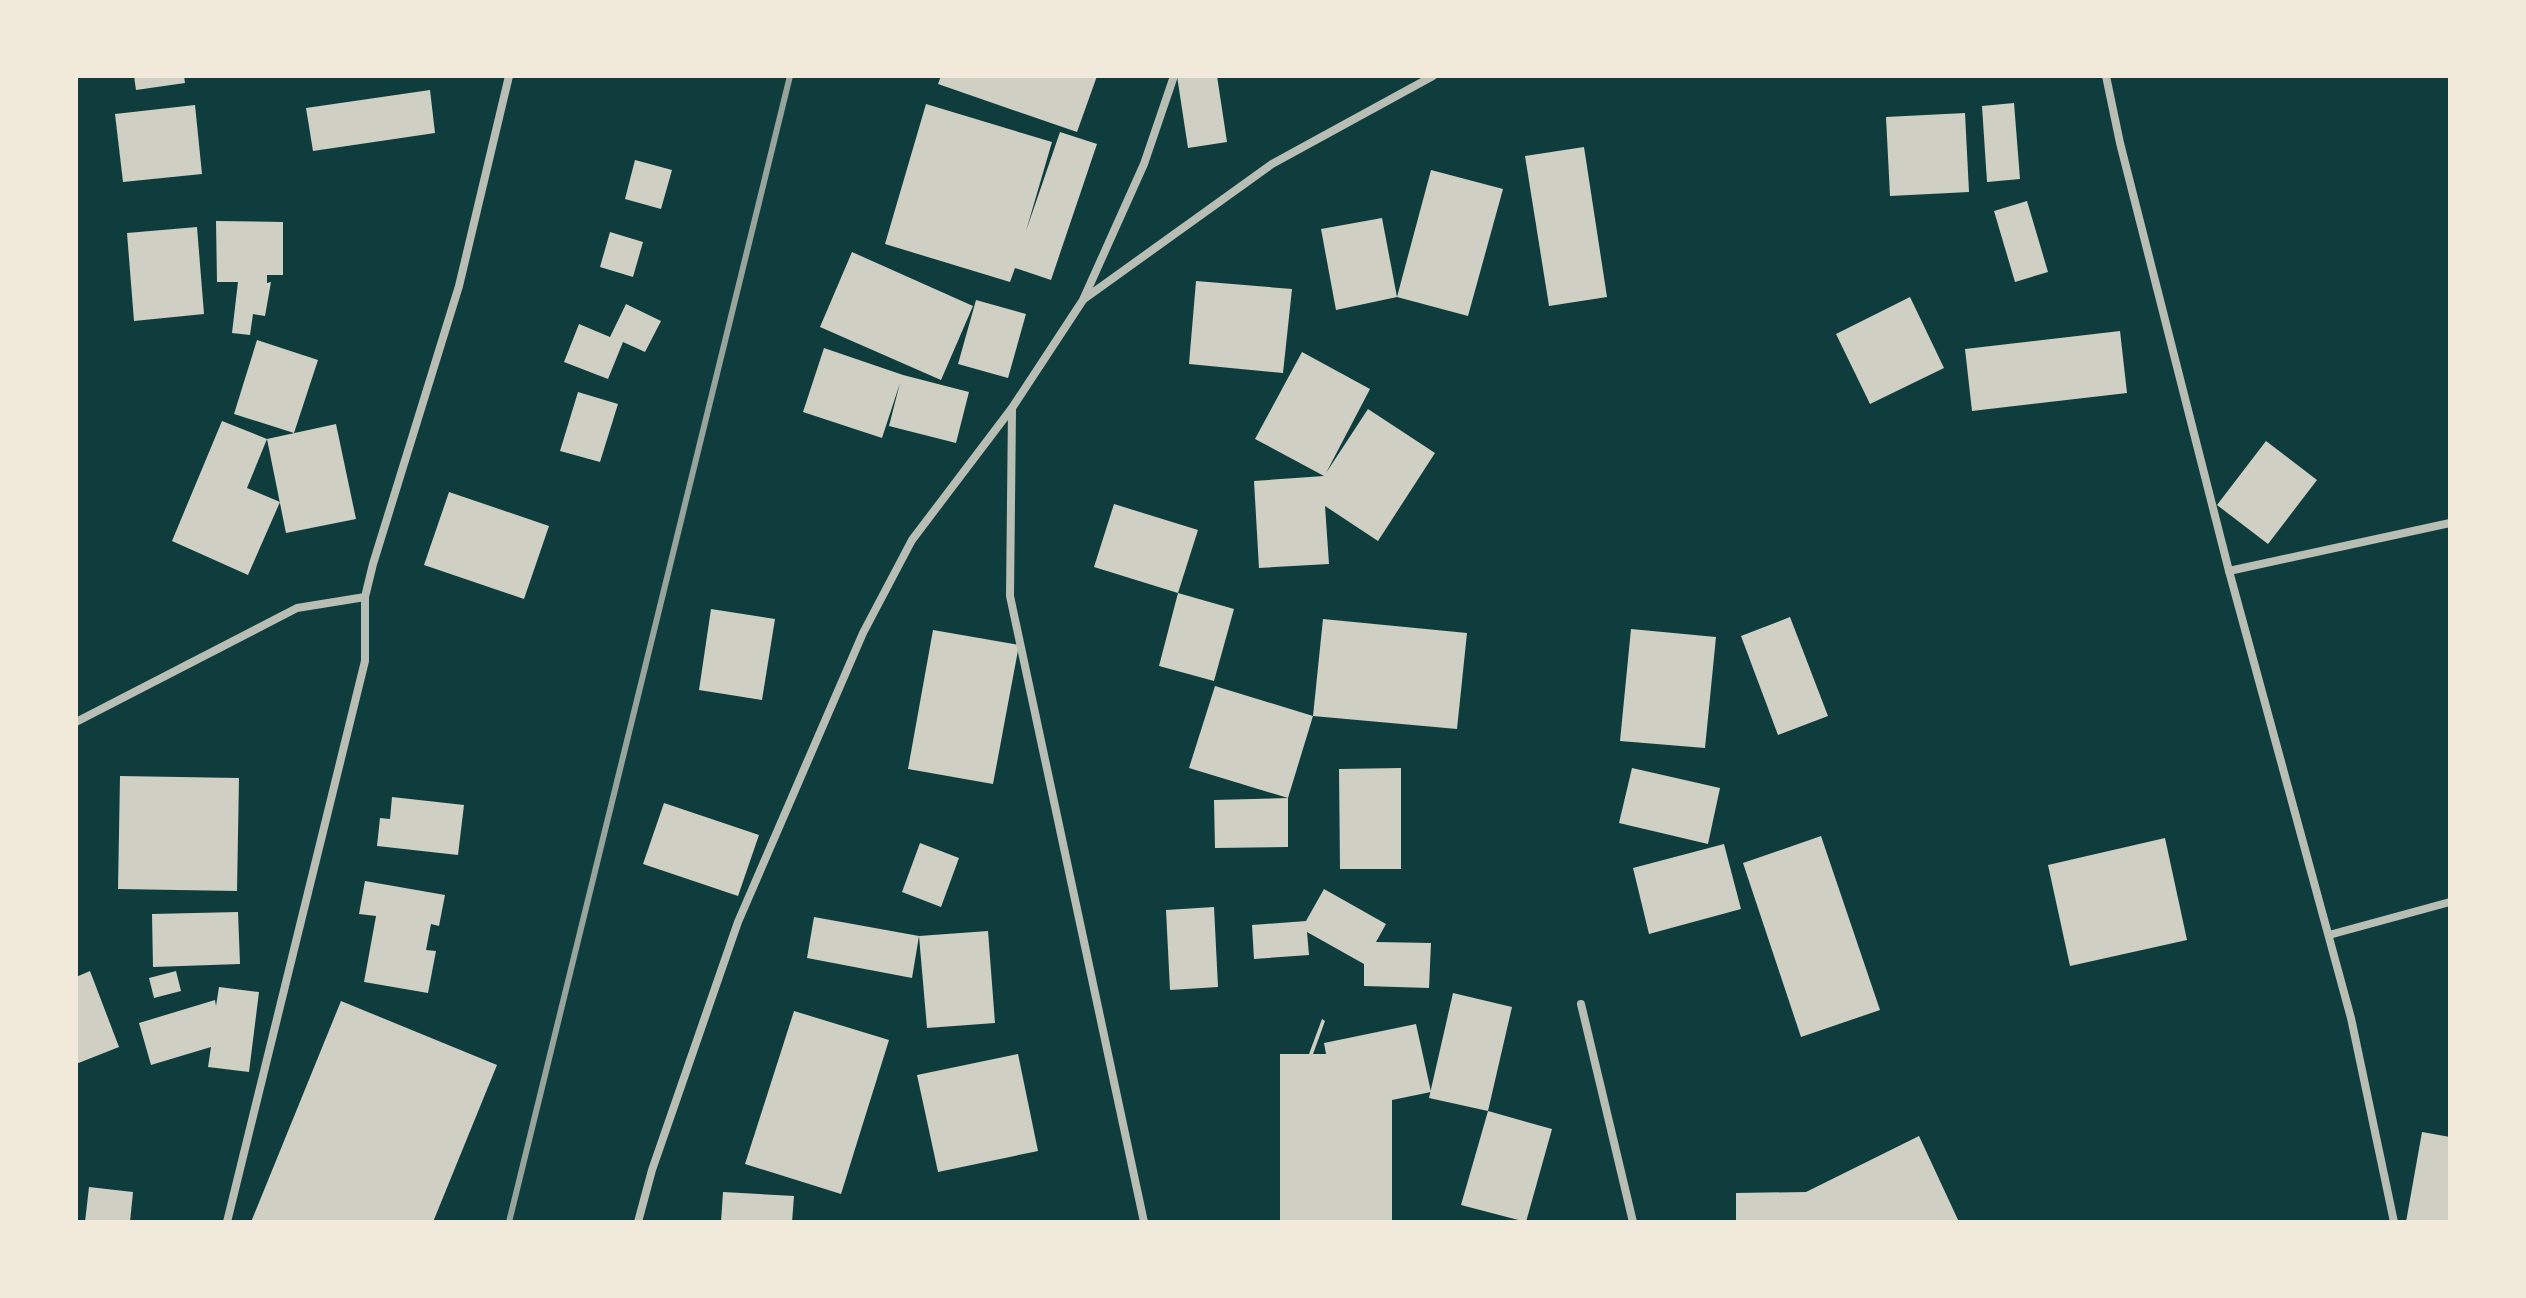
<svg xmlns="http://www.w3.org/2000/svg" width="2526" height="1298" viewBox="0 0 2526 1298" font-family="'PT Sans',sans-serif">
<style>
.building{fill:#cfcfc3}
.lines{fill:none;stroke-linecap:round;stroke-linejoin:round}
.minor{stroke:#b8beb3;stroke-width:8}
.rail{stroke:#97a49c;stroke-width:6}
</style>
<rect width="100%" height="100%" fill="#0f3d3e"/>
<!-- building -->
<g class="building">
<polygon points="134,76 184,76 185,83 136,90"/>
<polygon points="941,76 1097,76 1077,132 938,84"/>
<polygon points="1177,76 1217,76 1227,142 1188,148"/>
<polygon points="430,90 435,133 313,151 306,108"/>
<polygon points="2014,103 2020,179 1987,182 1982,106"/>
<polygon points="926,104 1052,142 1026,231 1060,132 1097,144 1051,280 1015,268 1010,282 885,244"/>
<polygon points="195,105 202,174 123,182 115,114"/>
<polygon points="1965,113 1969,192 1890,196 1886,117"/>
<polygon points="1584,147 1607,297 1549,306 1525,156"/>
<polygon points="635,160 672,170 661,209 625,199"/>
<polygon points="1431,170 1503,189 1468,316 1397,297"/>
<polygon points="2027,201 2048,272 2015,282 1994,211"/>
<polygon points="1382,218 1397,297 1336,310 1321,229"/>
<polygon points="216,221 283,222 283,275 267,275 267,283 271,282 265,316 253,314 250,335 232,333 238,282 217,282"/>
<polygon points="197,227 204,314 134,321 127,233"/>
<polygon points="610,232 643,242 633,277 600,267"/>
<polygon points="852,252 973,306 941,380 820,327"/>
<polygon points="1196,281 1292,289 1283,373 1189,364"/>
<polygon points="1910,297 1944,368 1870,404 1836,334"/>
<polygon points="976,300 1026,314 1008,378 958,364"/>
<polygon points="626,304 661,321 645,352 623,342 608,379 564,362 579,324 610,337"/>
<polygon points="2120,331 2127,393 1972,411 1965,349"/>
<polygon points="257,340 318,360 294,433 234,414"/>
<polygon points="824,348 903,375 969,392 956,443 889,426 900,383 882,438 803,412"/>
<polygon points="1302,352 1370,389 1326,473 1368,409 1435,453 1378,541 1325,506 1329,564 1259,568 1254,481 1324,476 1255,439"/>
<polygon points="578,392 618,404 600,462 560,451"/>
<polygon points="222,421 267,439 247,488 280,502 248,575 172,541"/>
<polygon points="336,424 356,519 286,533 267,439"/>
<polygon points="2266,441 2317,480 2268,544 2217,505"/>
<polygon points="449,492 549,526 524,599 424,565"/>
<polygon points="1114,504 1198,530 1178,593 1094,567"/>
<polygon points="1178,593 1234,609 1214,681 1159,666"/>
<polygon points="711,609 775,619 762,700 699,690"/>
<polygon points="1790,617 1828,716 1778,735 1741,636"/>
<polygon points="1323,619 1467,633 1457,729 1313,716"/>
<polygon points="1631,629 1716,637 1705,748 1620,741"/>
<polygon points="933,630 1019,645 993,784 908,769"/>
<polygon points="1215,686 1313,716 1288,798 1189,768"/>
<polygon points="1401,768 1401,869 1340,869 1339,769"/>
<polygon points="1632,768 1720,788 1708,844 1619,823"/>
<polygon points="120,776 239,778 237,891 118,889"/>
<polygon points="392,797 464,805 458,855 377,846 380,818 390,819"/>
<polygon points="1288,798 1288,847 1215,848 1214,800"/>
<polygon points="664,803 759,835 738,896 643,864"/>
<polygon points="1821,836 1880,1010 1801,1037 1743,863"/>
<polygon points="2165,838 2187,940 2070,966 2048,865"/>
<polygon points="920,843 959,858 941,907 902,892"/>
<polygon points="1724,844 1741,909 1649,934 1633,868"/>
<polygon points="365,881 445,895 439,926 431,924 426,950 436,951 428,993 364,982 376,916 359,914"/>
<polygon points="1324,889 1386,924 1376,942 1431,943 1429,988 1364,986 1364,964 1307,932 1309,955 1254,959 1252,925 1306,921"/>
<polygon points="1214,907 1218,987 1170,990 1166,910"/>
<polygon points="238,912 240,964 153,967 152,914"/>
<polygon points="814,917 919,936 912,978 807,958"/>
<polygon points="988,931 995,1023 927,1028 919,936"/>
<polygon points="90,971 119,1047 76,1064 76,977"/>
<polygon points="176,971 181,991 154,998 149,978"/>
<polygon points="219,987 259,992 249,1072 208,1067 211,1047 151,1065 139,1023 215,1000 216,1006"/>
<polygon points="1453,993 1512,1007 1488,1111 1429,1098"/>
<polygon points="341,1001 497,1065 433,1222 251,1222"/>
<polygon points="794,1011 889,1040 841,1194 745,1164"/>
<polygon points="1322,1019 1325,1021 1313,1054 1326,1054 1324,1043 1416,1024 1431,1092 1392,1100 1392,1222 1280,1222 1280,1054 1309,1054"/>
<polygon points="1018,1054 1038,1151 938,1172 917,1075"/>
<polygon points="1488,1111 1552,1129 1526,1222 1461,1205"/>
<polygon points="2422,1132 2450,1137 2450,1222 2406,1222"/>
<polygon points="1919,1136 1959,1222 1736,1222 1736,1193 1806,1192"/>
<polygon points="89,1187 133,1192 130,1222 85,1222"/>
<polygon points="723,1192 794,1196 792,1222 721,1222"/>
</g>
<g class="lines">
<!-- minor -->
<g class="minor">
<polyline points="2106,76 2120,143 2229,571 2351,1018 2394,1222"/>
<polyline points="1084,299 1272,164 1433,76"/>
<polyline points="1012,409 1010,596 1144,1222"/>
<polyline points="2229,571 2450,523"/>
<polyline points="76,722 297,608 365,597"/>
<polyline points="2329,935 2450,902"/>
<polyline points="1581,1004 1633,1222"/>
<polyline points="227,1222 365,661 365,597 373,564 459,286 509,76"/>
<polyline points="638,1222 652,1170 738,922 863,633 912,540 1012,408 1083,300 1144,164 1174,76"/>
</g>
<!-- rail -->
<polyline class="rail" points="509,1222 790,76"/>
</g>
<!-- border -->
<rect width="2526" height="1298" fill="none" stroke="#f1e9da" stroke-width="156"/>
</svg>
